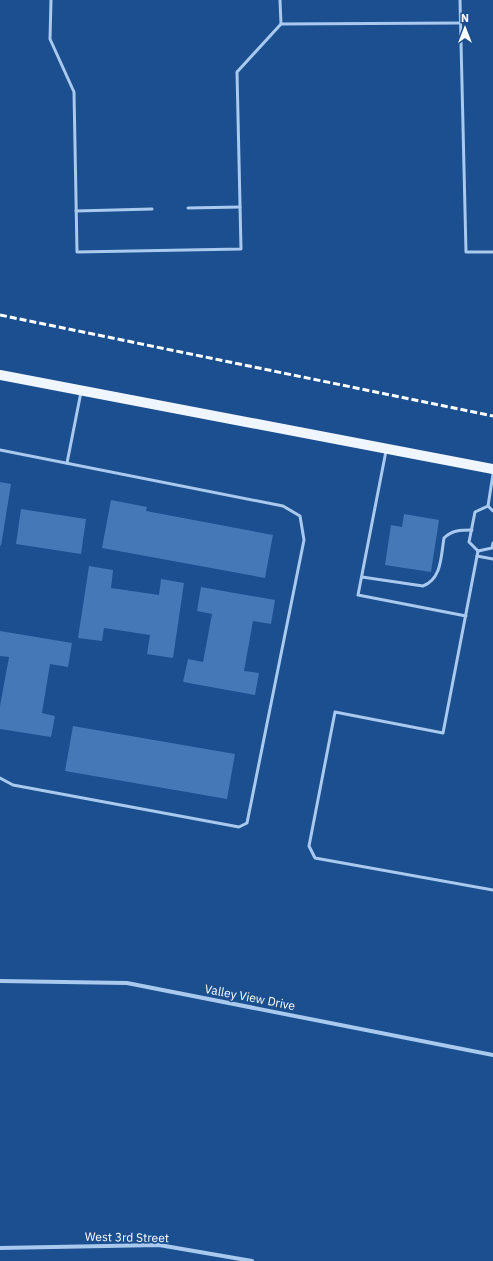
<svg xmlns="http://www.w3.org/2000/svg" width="493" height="1261" viewBox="0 0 493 1261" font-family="'IBM Plex Sans',sans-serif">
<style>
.building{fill:#4478b7}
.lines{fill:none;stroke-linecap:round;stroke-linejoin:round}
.lane{stroke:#a9c9ee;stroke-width:3}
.street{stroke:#a9c9ee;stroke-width:4}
.primary{stroke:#f0f6ff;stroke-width:10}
.rail{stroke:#fff;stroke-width:3;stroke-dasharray:7 3;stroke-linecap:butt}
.labels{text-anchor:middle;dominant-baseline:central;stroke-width:3.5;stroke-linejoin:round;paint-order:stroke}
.street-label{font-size:12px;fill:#fff;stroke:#1b4f8f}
</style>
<rect width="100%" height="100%" fill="#1b4f8f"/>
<!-- building -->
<g class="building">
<polygon points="0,482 11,484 1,546 0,545"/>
<polygon points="111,500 147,507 146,511 273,535 265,578 102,548"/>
<polygon points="21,509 86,519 81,554 16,544"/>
<polygon points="404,514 439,520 431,572 385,565 391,525 402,527"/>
<polygon points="89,566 113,570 111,588 159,595 161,579 184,583 173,658 147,654 150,635 104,628 102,641 78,638"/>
<polygon points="201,587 275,600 271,624 253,621 244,671 259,673 255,695 183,682 188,659 203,662 212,614 197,611"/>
<polygon points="0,631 72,643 68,667 50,664 42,713 55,716 51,737 0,729 0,706 9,657 0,656"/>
<polygon points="73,726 235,754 227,799 65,771"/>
</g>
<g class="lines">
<!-- lane -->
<g class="lane">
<polyline points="51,0 50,39 74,92 77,252 241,249 237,72 281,24 280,0"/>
<polyline points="460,0 466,252 493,252"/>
<polyline points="281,24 460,23"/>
<polyline points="188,208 240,207"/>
<polyline points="76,211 152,209"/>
<polyline points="0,450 283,506 300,516 304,540 247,823 239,827 13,785 0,778"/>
<polyline points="386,451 358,595 466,616"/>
<polyline points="67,463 81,392"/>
<polyline points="488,506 493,474"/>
<polyline points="488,506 493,511"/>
<polyline points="478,551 443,733 335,712 309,846 315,858 493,890"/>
<polyline points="478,551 469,542 475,512 488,506"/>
<polyline points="478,551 492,548 493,543"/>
<polyline points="477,556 493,559"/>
<path d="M362,577L423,586C442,579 441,555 444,538C452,530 461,530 472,530"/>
</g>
<!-- street -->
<g class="street">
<polyline points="0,981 127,983 493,1055"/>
<polyline points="0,1248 159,1245 252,1261"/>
</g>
<!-- primary -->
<polyline class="primary" points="0,375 493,469"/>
<!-- rail -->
<polyline class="rail" points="0,315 493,416"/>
</g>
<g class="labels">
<!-- street labels -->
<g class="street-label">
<text transform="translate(250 997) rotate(11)">Valley View Drive</text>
<text transform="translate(127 1237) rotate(1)">West 3rd Street</text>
</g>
</g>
<!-- north arrow -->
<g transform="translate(465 28)" stroke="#1b4f8f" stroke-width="3" paint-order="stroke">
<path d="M0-3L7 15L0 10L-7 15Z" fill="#ffffff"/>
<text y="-6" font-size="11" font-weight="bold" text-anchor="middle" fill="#ffffff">N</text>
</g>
</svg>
